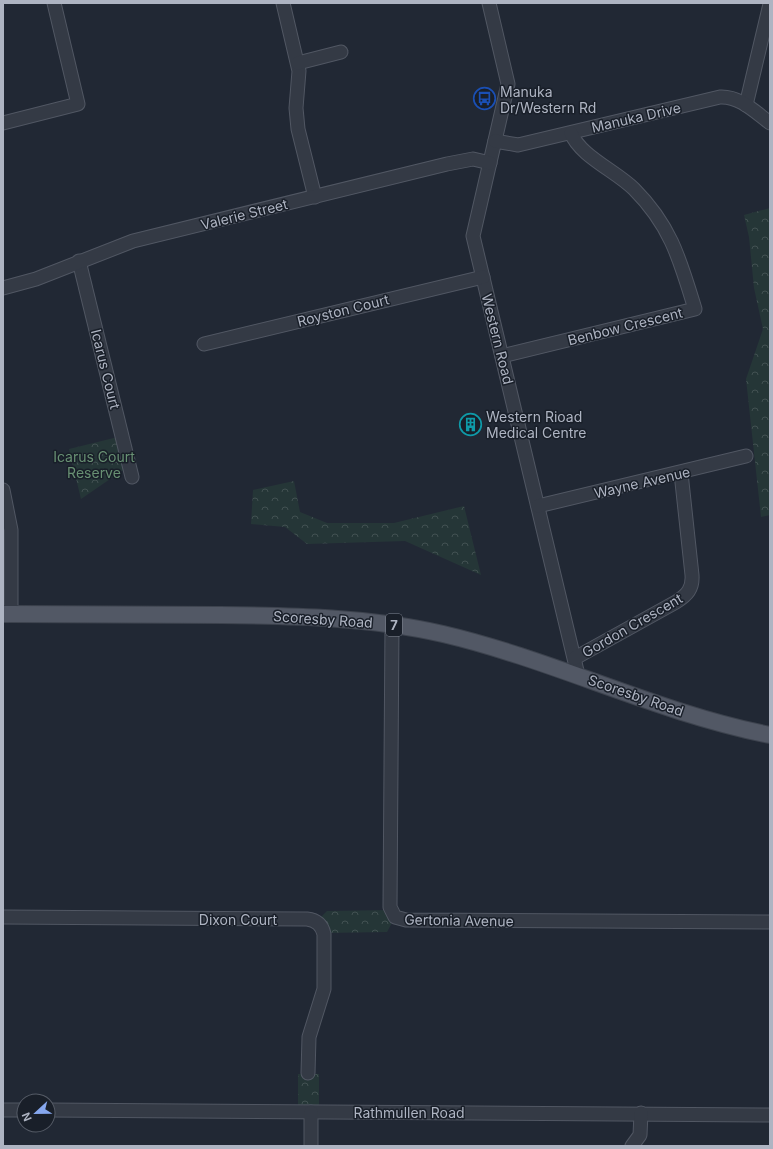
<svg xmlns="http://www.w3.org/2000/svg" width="773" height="1149" viewBox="0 0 773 1149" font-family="Inter,sans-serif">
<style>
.park{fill:url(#park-crowns)}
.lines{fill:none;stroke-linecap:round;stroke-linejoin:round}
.minor-casing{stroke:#515763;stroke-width:15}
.major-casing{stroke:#3d434e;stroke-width:18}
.minor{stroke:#343a45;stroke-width:13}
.major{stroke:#525865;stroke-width:16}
.labels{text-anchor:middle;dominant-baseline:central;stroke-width:3;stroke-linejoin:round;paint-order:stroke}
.shield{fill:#191f29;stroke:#818794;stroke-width:1}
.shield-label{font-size:13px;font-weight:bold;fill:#aeb4c2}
.poi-label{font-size:14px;fill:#aeb4c2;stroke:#191f29;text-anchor:start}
.street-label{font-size:14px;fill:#aeb4c2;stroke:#191f29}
.park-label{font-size:14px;fill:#689073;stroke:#191f29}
</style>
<defs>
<pattern id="park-crowns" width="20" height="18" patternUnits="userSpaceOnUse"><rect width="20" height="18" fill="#253637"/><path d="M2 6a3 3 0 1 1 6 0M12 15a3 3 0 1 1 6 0" fill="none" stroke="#425152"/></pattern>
</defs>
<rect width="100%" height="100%" fill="#212834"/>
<!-- park -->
<g class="park">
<polygon points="770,208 770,515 761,517 746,379 763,329 754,288 749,237 744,215"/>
<polygon points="122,436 129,466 81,499 69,449"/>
<polygon points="294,481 300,512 327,523 394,523 464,506 481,575 405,541 307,544 285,527 251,524 253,490"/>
<polygon points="391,910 395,917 387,932 323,933 316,922 327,911"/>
<polygon points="298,1074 319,1074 319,1112 298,1111"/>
</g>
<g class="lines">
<defs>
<g id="minor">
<polyline points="283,3 299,71 296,108 298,129 315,197"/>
<polyline points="489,3 508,84 473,236 578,675"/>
<polyline points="298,63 341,52"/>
<polyline points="746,105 770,4"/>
<polyline points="3,123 78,104 54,3"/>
<path d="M495,141L518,145L720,97C740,96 755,112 770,123"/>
<polyline points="79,261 132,477"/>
<polyline points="3,288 36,279 133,241 447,164 473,159 490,163"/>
<polyline points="204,344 483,277"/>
<path d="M502,356L695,309C680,260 671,226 634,189C616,171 580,156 571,133"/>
<polyline points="3,490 11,530 11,614"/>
<polyline points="538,506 746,456"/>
<polyline points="392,625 390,907 395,917 406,920 770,922"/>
<path d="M575,658L676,602C687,595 693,589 692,575L681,473"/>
<path d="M3,917L307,919C316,920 322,925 324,934V989L309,1037L308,1073"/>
<polyline points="3,1110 24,1110"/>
<polyline points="48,1110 770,1115"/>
<polyline points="311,1146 311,1112"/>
<polyline points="632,1146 640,1135 641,1113"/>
</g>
<path id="major" d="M3,614C75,615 147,614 220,615C295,616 369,617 443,634C554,660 658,713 770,735"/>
</defs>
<!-- minor casing -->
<use href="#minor" class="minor-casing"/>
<!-- major casing -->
<use href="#major" class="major-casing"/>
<!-- minor -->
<use href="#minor" class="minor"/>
<!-- major -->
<use href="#major" class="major"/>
</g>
<!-- icons -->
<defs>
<symbol id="bus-ring" viewBox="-11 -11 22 22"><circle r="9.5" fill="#191f29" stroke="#1a4fb4" stroke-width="1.5"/><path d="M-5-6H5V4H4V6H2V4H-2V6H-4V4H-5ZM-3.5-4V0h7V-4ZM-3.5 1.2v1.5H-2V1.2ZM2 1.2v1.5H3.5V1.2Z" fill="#1a4fb4"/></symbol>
<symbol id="building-ring" viewBox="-11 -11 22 22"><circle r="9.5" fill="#191f29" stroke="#0f9aa8" stroke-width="1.5"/><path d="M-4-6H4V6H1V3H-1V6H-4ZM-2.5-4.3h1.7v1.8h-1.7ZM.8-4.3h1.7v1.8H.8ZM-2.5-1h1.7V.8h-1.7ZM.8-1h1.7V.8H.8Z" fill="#0f9aa8"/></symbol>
</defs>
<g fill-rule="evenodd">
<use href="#bus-ring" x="472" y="86" width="25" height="25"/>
<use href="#building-ring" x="458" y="412" width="25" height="25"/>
</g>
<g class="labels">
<!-- shield labels -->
<rect class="shield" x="386" y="614" width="16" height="22" rx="3"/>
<g class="shield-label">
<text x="394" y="625">7</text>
</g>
<!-- poi labels -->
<g class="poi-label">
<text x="500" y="91">Manuka<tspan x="500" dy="16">Dr/Western Rd</tspan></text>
<text x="486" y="416">Western Rioad<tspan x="486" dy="16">Medical Centre</tspan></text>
</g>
<!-- street labels -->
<g class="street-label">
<text transform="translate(636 117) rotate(-13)">Manuka Drive</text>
<text transform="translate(244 214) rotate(-14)">Valerie Street</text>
<text transform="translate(343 310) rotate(-14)">Royston Court</text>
<text transform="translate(625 326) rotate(-14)">Benbow Crescent</text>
<text transform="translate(498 339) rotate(76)">Western Road</text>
<text transform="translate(106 369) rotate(76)">Icarus Court</text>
<text transform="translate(642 482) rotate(-13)">Wayne Avenue</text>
<text transform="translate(323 619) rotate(4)">Scoresby Road</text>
<text transform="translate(632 625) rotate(-30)">Gordon Crescent</text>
<text transform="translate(636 695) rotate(19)">Scoresby Road</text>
<text x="238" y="919">Dixon Court</text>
<text transform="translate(459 920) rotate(1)">Gertonia Avenue</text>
<text x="409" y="1112">Rathmullen Road</text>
</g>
<!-- park labels -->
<g class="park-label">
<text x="94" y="456">Icarus Court<tspan x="94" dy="16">Reserve</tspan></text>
</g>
</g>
<!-- border -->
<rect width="773" height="1149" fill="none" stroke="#aeb4c2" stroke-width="8"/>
<!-- north arrow -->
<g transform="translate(36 1113) rotate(248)"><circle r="19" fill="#191f29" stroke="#555b66"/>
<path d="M0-3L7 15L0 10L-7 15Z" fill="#86a7ee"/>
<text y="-6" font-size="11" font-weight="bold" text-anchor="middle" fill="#aeb4c2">N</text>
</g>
</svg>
